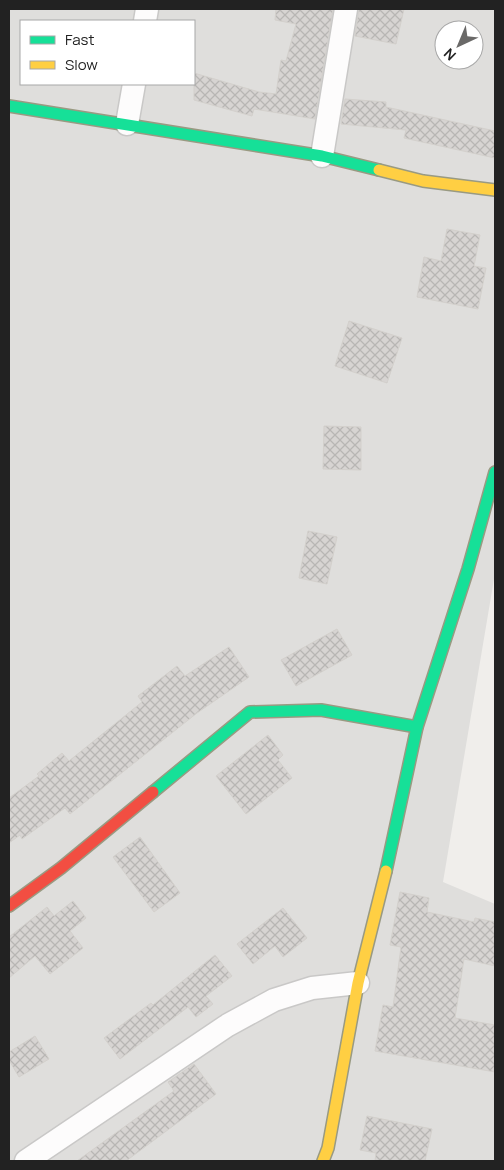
<svg xmlns="http://www.w3.org/2000/svg" width="504" height="1170" viewBox="0 0 504 1170" font-family="Manrope,sans-serif">
<style>
.residential{fill:#dfdedc;fill-rule:evenodd}
.building{fill:url(#building-cross-hatch);stroke:#d3d0cc}
.lines{fill:none;stroke-linecap:round;stroke-linejoin:round}
.street-casing{stroke:#c9c8c7;stroke-width:25}
.fast-casing{stroke:#999a82;stroke-width:14}
.slow-casing{stroke:#999a82;stroke-width:14}
.jam-casing{stroke:#999a82;stroke-width:14}
.street{stroke:#fdfcfc;stroke-width:22}
.fast{stroke:#16e098;stroke-width:11}
.slow{stroke:#ffcf43;stroke-width:11}
.jam{stroke:#f24e42;stroke-width:11}
</style>
<defs>
<pattern id="building-cross-hatch" width="8" height="8" patternUnits="userSpaceOnUse" patternTransform="scale(1.25)"><rect width="8" height="8" fill="#d7d4d2"/><path d="M0 0l8 8M0 8l8-8" fill="none" stroke="#b8b6b4"/></pattern>
</defs>
<rect width="100%" height="100%" fill="#f0eeeb"/>
<!-- residential -->
<path class="residential" d="M9,9H495V573L443,882L495,904V1161H9ZM21,21H194V84H21ZM444,30H474V60H444Z"/>
<!-- building -->
<g class="building">
<polygon points="276,9 333,9 315,119 254,109 252,116 194,100 194,73 259,92 276,94 281,60 286,61 296,24 275,20"/>
<polygon points="359,9 404,9 396,44 355,36"/>
<polygon points="345,99 386,102 386,107 495,131 495,158 404,138 406,130 341,124"/>
<polygon points="447,229 480,235 474,266 486,268 478,309 417,297 424,257 441,261"/>
<polygon points="349,321 402,338 387,383 335,366"/>
<polygon points="324,426 361,427 361,470 323,469"/>
<polygon points="308,531 337,537 327,584 299,578"/>
<polygon points="337,629 352,655 296,686 281,660"/>
<polygon points="229,647 249,677 197,713 70,814 65,808 22,839 20,835 9,843 9,798 39,776 37,774 62,753 69,761 142,702 138,696 177,666 185,676"/>
<polygon points="268,735 283,755 278,760 292,778 246,814 216,776"/>
<polygon points="140,837 180,893 154,912 113,857"/>
<polygon points="400,892 429,898 427,912 474,922 475,918 495,922 495,966 464,959 455,1018 495,1025 495,1072 375,1051 383,1005 393,1007 401,947 390,945"/>
<polygon points="73,901 86,918 70,931 83,948 50,974 35,956 9,978 9,937 47,907 54,916"/>
<polygon points="283,908 307,938 283,957 275,946 253,964 237,944"/>
<polygon points="215,955 232,976 206,996 213,1004 196,1017 188,1007 120,1059 104,1038 151,1003 153,1005"/>
<polygon points="35,1036 49,1059 19,1077 9,1060 9,1052"/>
<polygon points="194,1064 216,1094 126,1161 77,1161 174,1091 168,1082"/>
<polygon points="367,1116 432,1129 425,1161 375,1161 376,1153 360,1150"/>
</g>
<g class="lines">
<defs>
<g id="street">
<polyline points="145,21 147,9"/>
<polyline points="127,124 134,84"/>
<polyline points="322,156 346,9"/>
<polyline points="26,1161 228,1025 274,1000 312,988 358,983"/>
</g>
<g id="fast">
<polyline points="9,106 322,156 379,170"/>
<polyline points="153,792 250,712 321,710 417,727"/>
<polyline points="386,871 417,727 468,569 495,472"/>
</g>
<g id="slow">
<polyline points="379,170 423,181 495,190"/>
<polyline points="323,1161 328,1148 358,983 386,871"/>
</g>
<polyline id="jam" points="9,906 61,868 153,792"/>
</defs>
<!-- street casing -->
<use href="#street" class="street-casing"/>
<!-- fast casing -->
<use href="#fast" class="fast-casing"/>
<!-- slow casing -->
<use href="#slow" class="slow-casing"/>
<!-- jam casing -->
<use href="#jam" class="jam-casing"/>
<!-- street -->
<use href="#street" class="street"/>
<!-- fast -->
<use href="#fast" class="fast"/>
<!-- slow -->
<use href="#slow" class="slow"/>
<!-- jam -->
<use href="#jam" class="jam"/>
</g>
<!-- border -->
<rect width="504" height="1170" fill="none" stroke="#222222" stroke-width="20"/>
<!-- legend -->
<rect x="20" y="20" width="175" height="65" fill="#ffffff" stroke="#a7a7a7"/>
<rect x="30" y="36" width="25" height="8" fill="#16e098" stroke="#a7a7a7"/>
<text x="65" y="45" font-size="15" fill="#222222">Fast</text>
<rect x="30" y="61" width="25" height="8" fill="#ffcf43" stroke="#a7a7a7"/>
<text x="65" y="70" font-size="15" fill="#222222">Slow</text>
<!-- north arrow -->
<g transform="translate(459 45) rotate(224)"><circle r="24" fill="#ffffff" stroke="#a7a7a7"/>
<path d="M0-4L9 19L0 12L-9 19Z" fill="#6a6968"/>
<text y="-8" font-size="14" font-weight="bold" text-anchor="middle" fill="#222222">N</text>
</g>
</svg>
